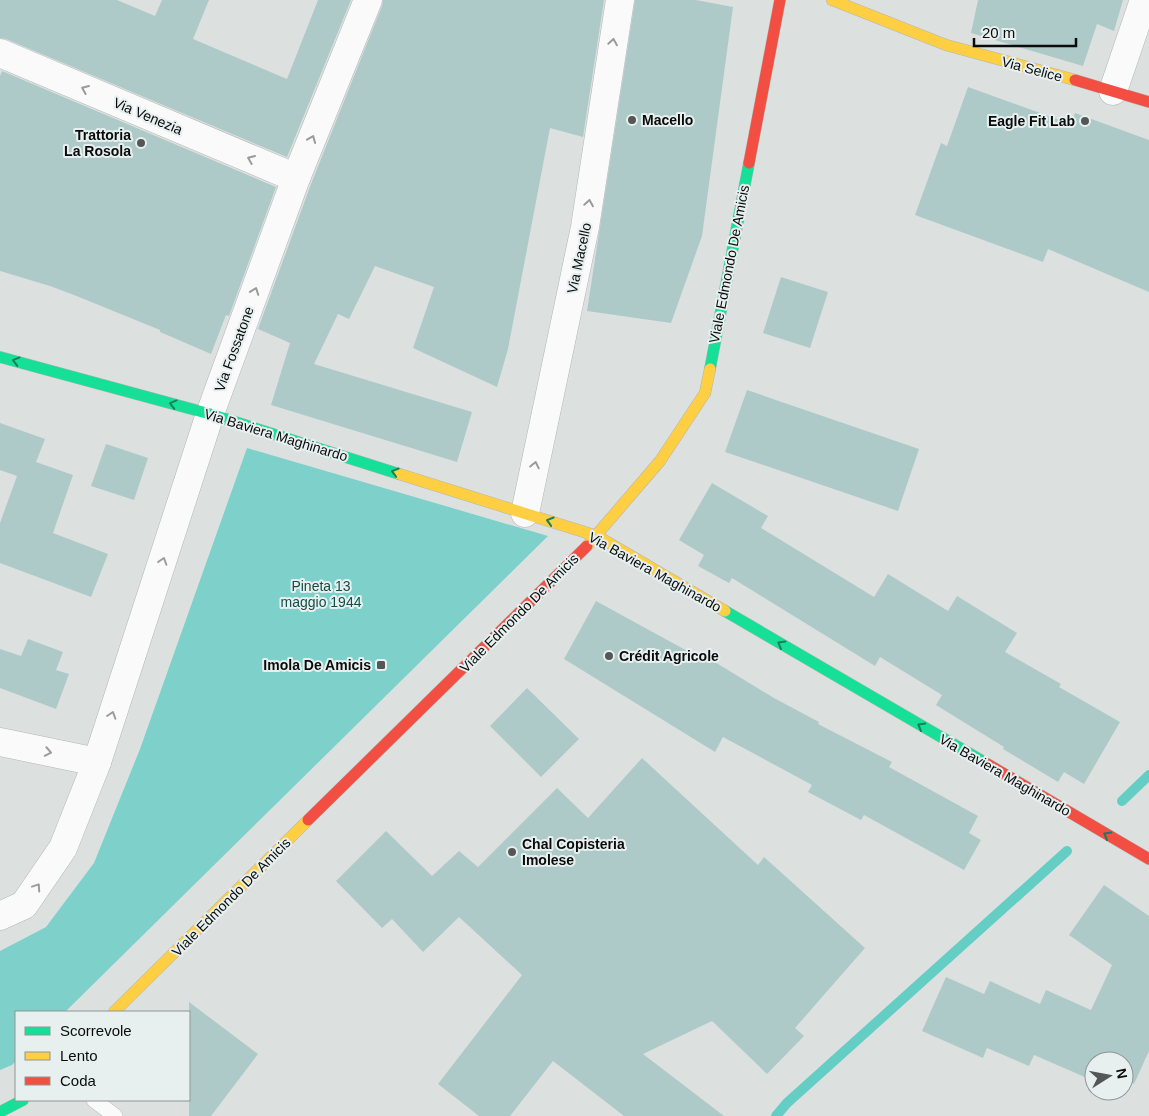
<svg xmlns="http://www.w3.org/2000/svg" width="1149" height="1116" viewBox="0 0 1149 1116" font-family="Helvetica,sans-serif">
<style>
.forest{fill:#7dd1ca}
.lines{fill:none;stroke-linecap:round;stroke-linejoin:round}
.stream{stroke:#64cdc4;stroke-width:10}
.building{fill:#aecac8}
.lane-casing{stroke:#b2b5b5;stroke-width:16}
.street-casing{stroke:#b2b5b5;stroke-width:29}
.fast-casing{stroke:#b2b5b5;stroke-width:12}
.slow-casing{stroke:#b2b5b5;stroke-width:12}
.jam-casing{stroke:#b2b5b5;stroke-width:12}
.lane{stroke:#fafafa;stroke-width:15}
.street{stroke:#fafafa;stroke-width:28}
.fast{stroke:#16e098;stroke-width:11}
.slow{stroke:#ffcf43;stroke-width:11}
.jam{stroke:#f24e42;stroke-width:11}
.oneway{stroke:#9a9b9b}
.oneway2{stroke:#118159}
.poi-dot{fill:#545756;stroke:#e7f0ef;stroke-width:2}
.labels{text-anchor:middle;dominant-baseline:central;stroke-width:4;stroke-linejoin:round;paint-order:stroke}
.street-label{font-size:14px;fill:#0a0c0c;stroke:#e7f0ef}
.poi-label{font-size:14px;font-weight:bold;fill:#0a0c0c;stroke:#e7f0ef;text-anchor:start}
.park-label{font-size:14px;fill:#114e49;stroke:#e7f0ef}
</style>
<rect width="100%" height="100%" fill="#dce1e0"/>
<!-- forest -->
<polygon class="forest" points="247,448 548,536 65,1012 16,1012 16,1061 12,1065 0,1070 0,951 46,927 94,863 140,749"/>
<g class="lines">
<!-- stream -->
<g class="stream">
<polyline points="1122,801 1149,775"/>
<polyline points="776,1116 787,1103 1067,851"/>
</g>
</g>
<!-- building -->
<g class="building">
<polygon points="0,0 117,0 155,16 162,0 209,0 193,39 287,79 318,0 351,0 287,157 6,39 0,38"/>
<polygon points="383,0 604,0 583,137 550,128 508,349 497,387 413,348 434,287 375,266 349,319 338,314 314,364 472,412 457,462 271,405 290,343 258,329 311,184 382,6"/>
<polygon points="635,0 696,0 733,7 702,236 671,323 587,311"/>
<polygon points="978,0 1123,0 1114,31 1097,24 1083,66 971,33"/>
<polygon points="2,71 276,187 229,316 226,315 211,354 160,332 160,330 74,295 50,286 0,271 0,76"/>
<polygon points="968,87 1071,124 1075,113 1149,140 1149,292 1048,249 1043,262 915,215 941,143 947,146"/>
<polygon points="781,277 828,292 810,348 763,333"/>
<polygon points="747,390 919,449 898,511 725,452"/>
<polygon points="0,423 45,439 36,462 73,475 53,533 108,554 91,597 0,563 0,523 17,476 0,470"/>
<polygon points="106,444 148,458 134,500 91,486"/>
<polygon points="712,483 768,516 761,528 874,597 888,574 948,611 957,596 1017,633 1005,652 1061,684 1059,687 1120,722 1084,784 1064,772 1058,782 1003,749 1004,747 936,705 942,695 880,657 875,666 732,578 729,583 698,566 704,555 679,540"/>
<polygon points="596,601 702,659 705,656 774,698 819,722 818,724 892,762 889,767 978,816 969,833 981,840 964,870 864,815 861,820 808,792 812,785 723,737 715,752 564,659"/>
<polygon points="28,639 63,652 56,670 69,674 56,709 0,688 0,649 21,656"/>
<polygon points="527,688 579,739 541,777 490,726"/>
<polygon points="642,758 758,865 764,857 865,948 795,1028 804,1036 767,1074 712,1021 643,1054 724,1116 624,1116 553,1061 510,1116 479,1116 438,1084 522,975 459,917 423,952 392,919 382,928 336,881 386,831 432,876 459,851 478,867 557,788 588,818"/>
<polygon points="1104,885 1149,916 1149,1051 1134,1084 1124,1079 1124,1061 1094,1061 1094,1066 1092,1065 1087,1078 1034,1055 1029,1066 987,1048 983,1058 922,1031 946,977 984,994 990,981 1040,1004 1046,990 1091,1010 1112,965 1069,935"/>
<polygon points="189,1002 258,1054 211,1116 189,1116"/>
</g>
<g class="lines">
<defs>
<polyline id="lane" points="94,1100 115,1116"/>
<g id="street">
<polyline points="0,53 296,178"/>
<polyline points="1113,91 1144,0"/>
<polyline points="525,513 585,227 620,0"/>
<polyline points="0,742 97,762"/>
<polyline points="0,916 24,905 63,848 97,762 210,414 296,178 368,0"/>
</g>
<g id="fast">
<polyline points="0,357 210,414 399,474"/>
<polyline points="710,369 749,163"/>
<polyline points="725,611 984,762"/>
<polyline points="0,1112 23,1100"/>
</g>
<g id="slow">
<polyline points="832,0 946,45 1075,80"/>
<polyline points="399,474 597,536 725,611"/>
<polyline points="587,546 660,461 705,393 710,369"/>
<polyline points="114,1012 308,820"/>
</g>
<g id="jam">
<polyline points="1075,80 1149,102"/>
<polyline points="749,163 780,0"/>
<polyline points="984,762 1149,859"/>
<polyline points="308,820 587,546"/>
</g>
</defs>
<!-- lane casing -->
<use href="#lane" class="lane-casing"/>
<!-- street casing -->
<use href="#street" class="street-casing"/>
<!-- fast casing -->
<use href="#fast" class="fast-casing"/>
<!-- slow casing -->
<use href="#slow" class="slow-casing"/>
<!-- jam casing -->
<use href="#jam" class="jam-casing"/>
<!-- lane -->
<use href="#lane" class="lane"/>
<!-- street -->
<use href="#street" class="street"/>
<!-- fast -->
<use href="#fast" class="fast"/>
<!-- slow -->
<use href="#slow" class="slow"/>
<!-- jam -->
<use href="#jam" class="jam"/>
</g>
<!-- one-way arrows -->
<defs><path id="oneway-chevron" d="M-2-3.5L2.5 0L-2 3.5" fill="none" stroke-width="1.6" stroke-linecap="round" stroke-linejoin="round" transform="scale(1.25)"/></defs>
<g class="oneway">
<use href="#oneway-chevron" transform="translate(613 42) rotate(-81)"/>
<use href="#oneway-chevron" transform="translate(85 89) rotate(-157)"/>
<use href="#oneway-chevron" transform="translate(312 139) rotate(-68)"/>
<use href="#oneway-chevron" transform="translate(251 159) rotate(-157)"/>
<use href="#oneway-chevron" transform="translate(589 203) rotate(-81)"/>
<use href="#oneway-chevron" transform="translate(255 291) rotate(-70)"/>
<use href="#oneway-chevron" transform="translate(535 465) rotate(-78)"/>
<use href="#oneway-chevron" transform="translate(163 561) rotate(-72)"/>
<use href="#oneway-chevron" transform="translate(112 715) rotate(-72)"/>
<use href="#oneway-chevron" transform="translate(48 752) rotate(11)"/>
<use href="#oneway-chevron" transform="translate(37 887) rotate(-56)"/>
</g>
<g class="oneway2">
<use href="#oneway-chevron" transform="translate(16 361) rotate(-165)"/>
<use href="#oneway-chevron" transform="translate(173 404) rotate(-165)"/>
<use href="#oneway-chevron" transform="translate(395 472) rotate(-163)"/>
<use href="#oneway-chevron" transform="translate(550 521) rotate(-163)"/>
<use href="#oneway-chevron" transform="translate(781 644) rotate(-150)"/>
<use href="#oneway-chevron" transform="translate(921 726) rotate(-150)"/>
<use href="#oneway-chevron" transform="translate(1107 835) rotate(-150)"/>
</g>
<!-- markers -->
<g class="poi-dot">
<circle cx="632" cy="120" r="5"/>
<circle cx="1085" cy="121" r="5"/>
<circle cx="141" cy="143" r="5"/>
<circle cx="609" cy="656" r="5"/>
<rect x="376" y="660" width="10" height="10" rx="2.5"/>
<circle cx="512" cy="852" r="5"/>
</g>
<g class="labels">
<!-- street labels -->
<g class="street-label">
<text transform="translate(1032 69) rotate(15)">Via Selice</text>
<text transform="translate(148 116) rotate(23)">Via Venezia</text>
<text transform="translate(579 258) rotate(-78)">Via Macello</text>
<text transform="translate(729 264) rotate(-79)">Viale Edmondo De Amicis</text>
<text transform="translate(234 349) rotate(-70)">Via Fossatone</text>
<text transform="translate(276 435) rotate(17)">Via Baviera Maghinardo</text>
<text transform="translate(655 572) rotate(29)">Via Baviera Maghinardo</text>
<text transform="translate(519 613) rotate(-45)">Viale Edmondo De Amicis</text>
<text transform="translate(1005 775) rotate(30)">Via Baviera Maghinardo</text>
<text transform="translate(231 897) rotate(-45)">Viale Edmondo De Amicis</text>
</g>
<!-- poi labels -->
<g class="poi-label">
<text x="642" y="120">Macello</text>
<text x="1075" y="121" text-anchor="end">Eagle Fit Lab</text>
<text x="131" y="135" text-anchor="end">Trattoria<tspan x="131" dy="16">La Rosola</tspan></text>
<text x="619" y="656">Crédit Agricole</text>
<text x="371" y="665" text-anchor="end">Imola De Amicis</text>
<text x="522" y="844">Chal Copisteria<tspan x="522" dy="16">Imolese</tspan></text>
</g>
<!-- park labels -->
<g class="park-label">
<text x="321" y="586">Pineta 13<tspan x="321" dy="16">maggio 1944</tspan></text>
</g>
</g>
<!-- legend -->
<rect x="15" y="1011" width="175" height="90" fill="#e7f0ef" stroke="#8f9594"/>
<rect x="25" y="1027" width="25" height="8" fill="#16e098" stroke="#8f9594"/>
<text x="60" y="1036" font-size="15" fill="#0a0c0c">Scorrevole</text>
<rect x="25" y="1052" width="25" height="8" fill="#ffcf43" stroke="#8f9594"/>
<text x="60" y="1061" font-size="15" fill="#0a0c0c">Lento</text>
<rect x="25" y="1077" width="25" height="8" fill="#f24e42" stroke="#8f9594"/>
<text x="60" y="1086" font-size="15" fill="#0a0c0c">Coda</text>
<!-- north arrow -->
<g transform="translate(1109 1076) rotate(79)"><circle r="24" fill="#e7f0ef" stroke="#8f9594"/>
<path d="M0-4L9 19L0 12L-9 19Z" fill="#545756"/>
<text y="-8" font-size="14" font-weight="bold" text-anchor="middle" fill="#0a0c0c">N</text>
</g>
<!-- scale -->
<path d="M974 38v8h102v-8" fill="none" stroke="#0a0c0c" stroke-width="2.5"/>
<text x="982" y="38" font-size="15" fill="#0a0c0c" stroke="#e7f0ef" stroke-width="4" paint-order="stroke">20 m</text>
</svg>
